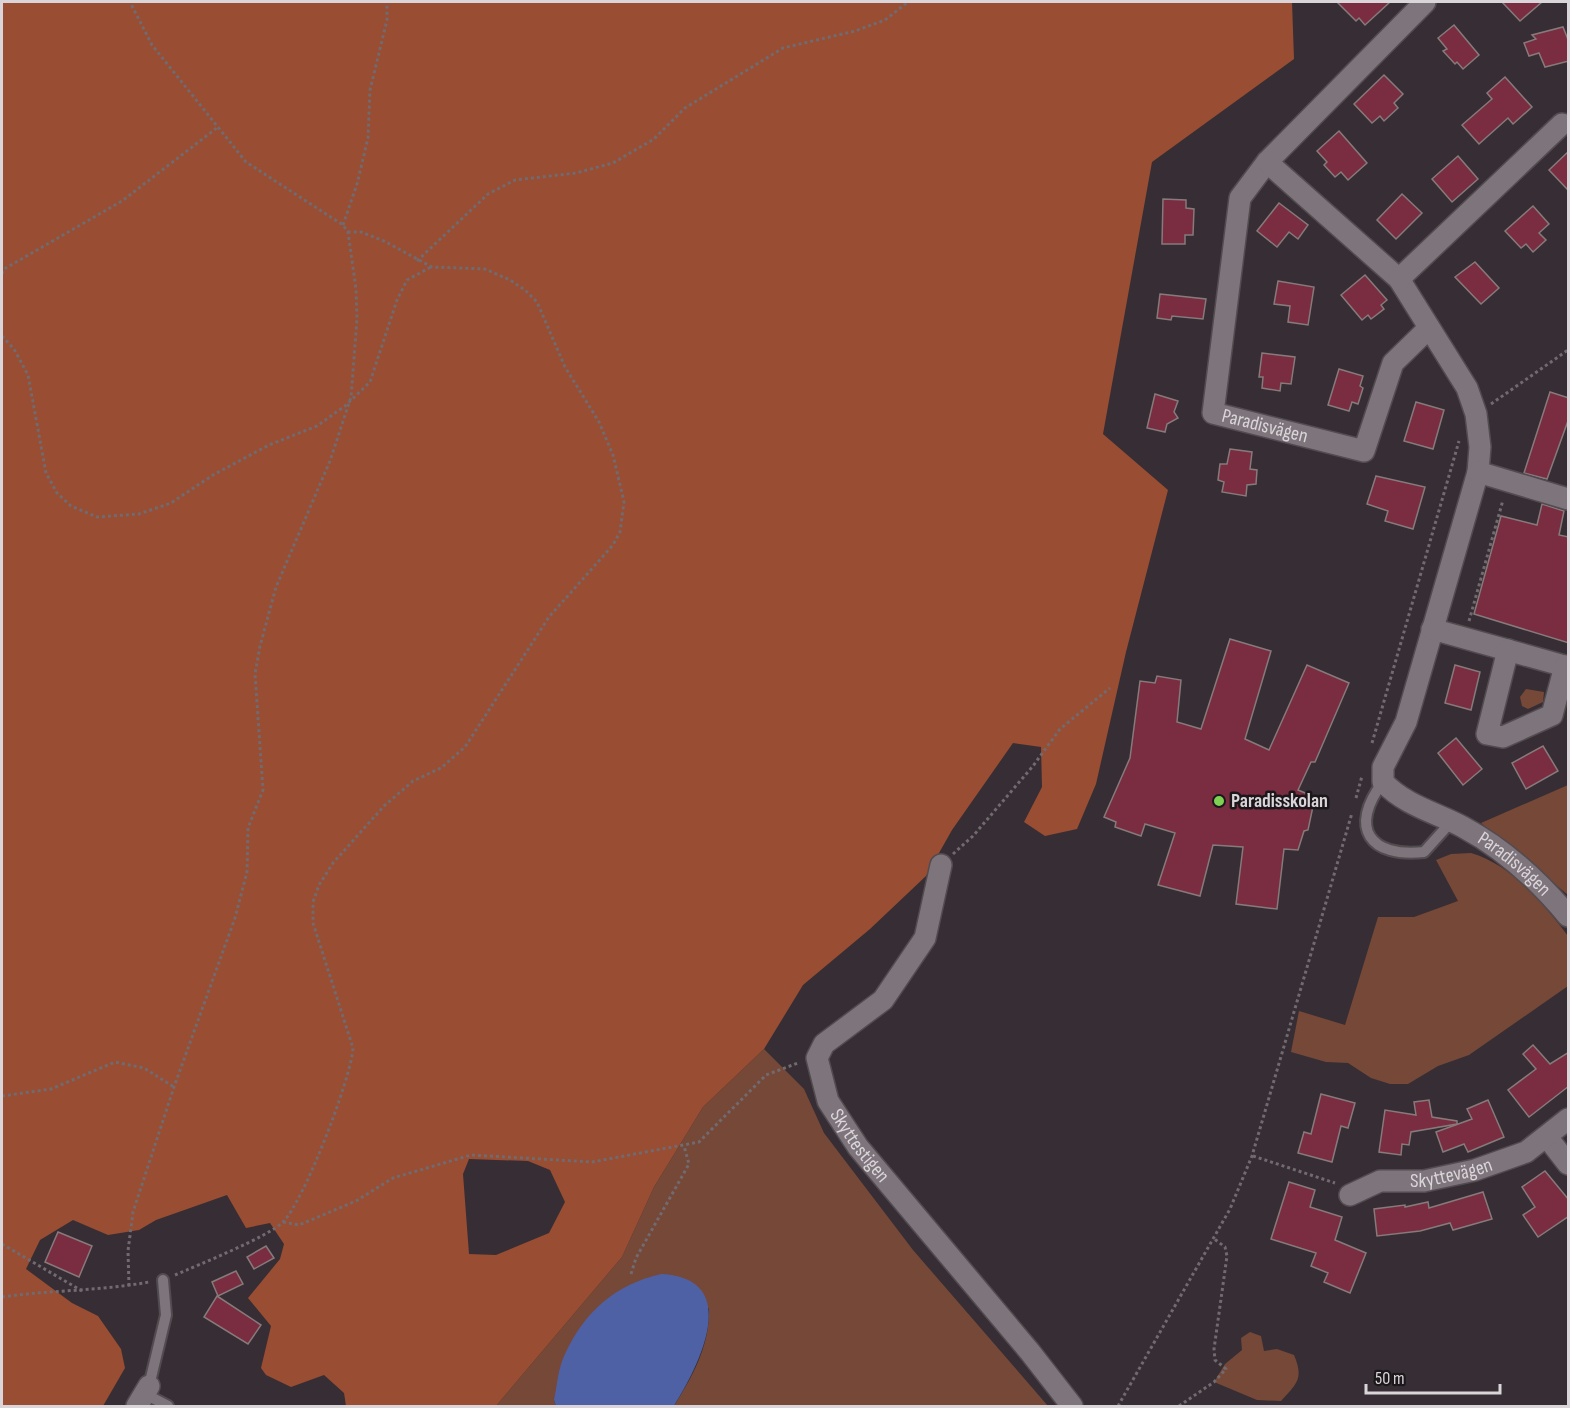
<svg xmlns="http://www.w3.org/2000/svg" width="1570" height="1408" viewBox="0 0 1570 1408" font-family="'Sofia Sans Condensed',sans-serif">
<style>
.green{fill:#754838}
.forest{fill:#994d32;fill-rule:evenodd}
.water{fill:#4f61a5}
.building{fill:#7a2c40;stroke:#867a7b;stroke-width:1.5}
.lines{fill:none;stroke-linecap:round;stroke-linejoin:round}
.lane-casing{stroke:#524b50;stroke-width:14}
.street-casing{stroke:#524b50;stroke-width:24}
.path{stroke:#716a6f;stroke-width:3;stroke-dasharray:3 3;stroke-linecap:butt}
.lane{stroke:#7e747b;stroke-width:10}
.street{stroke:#7e747b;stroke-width:21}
.poi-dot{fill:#7ed153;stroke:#1b171a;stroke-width:2}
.labels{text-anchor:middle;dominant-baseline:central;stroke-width:5;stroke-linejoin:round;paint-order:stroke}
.street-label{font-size:20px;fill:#dad5d9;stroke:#1b171a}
.poi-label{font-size:20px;font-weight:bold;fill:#dad5d9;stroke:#1b171a;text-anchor:start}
</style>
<rect width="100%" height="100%" fill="#362e34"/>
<!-- green -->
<g class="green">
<polygon points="1526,689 1544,692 1543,702 1528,709 1522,706 1520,697"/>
<polygon points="1568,785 1568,895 1481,823"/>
<path d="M1471,853C1512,865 1543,903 1568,936V986L1469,1055L1438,1066L1408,1084H1390L1371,1078L1348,1063L1326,1062L1291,1052L1299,1011L1345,1025L1378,917H1414L1458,901L1436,860L1451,854Z"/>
<path d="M764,1049L804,1089L824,1133L913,1250L1048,1406H674C693,1376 710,1345 709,1308L554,1400L556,1406H496L622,1257L654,1187L703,1107Z"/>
<path d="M1250,1332L1261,1336L1264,1351L1277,1349L1294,1355C1304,1379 1297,1383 1281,1401L1257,1400L1214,1382L1225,1364L1242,1350L1241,1338Z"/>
</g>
<!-- forest -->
<path class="forest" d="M2,2H1292L1294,59L1152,162L1103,434L1168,490L1126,652L1096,784L1077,829L1045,836L1024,822L1042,787L1041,747L1013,743L952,830L926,876L870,929L803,985L764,1049L703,1107L654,1187L622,1257L496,1406H346L344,1393L324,1375L291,1387L266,1375L261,1368L271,1326L248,1298L280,1259L284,1244L270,1223L246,1228L227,1195L156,1220L139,1230L108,1235L73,1220L40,1240L26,1269L72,1303L98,1316L121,1349L125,1368L103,1406H2ZM469,1159L528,1161L550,1170L565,1202L549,1233L496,1255L469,1254L463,1174Z"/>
<!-- water -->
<path class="water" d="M661,1274C744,1278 699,1366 674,1406H556L554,1400C557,1386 558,1368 565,1354C585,1311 615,1285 661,1274Z"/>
<!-- building -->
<g class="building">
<polygon points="1337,2 1390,2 1365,25 1359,18 1356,21"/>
<polygon points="1502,2 1542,2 1520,21"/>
<polygon points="1454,25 1479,55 1463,69 1457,62 1455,64 1443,51 1447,49 1438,38"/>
<polygon points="1563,27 1569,42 1569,61 1545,67 1539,53 1529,56 1524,43 1536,39 1532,35"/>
<polygon points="1384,75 1403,94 1394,103 1398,108 1384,121 1380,116 1372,123 1354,104"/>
<polygon points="1505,77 1532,107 1513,124 1508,118 1479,144 1462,125 1492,99 1487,93"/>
<polygon points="1339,131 1367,163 1348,180 1341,172 1335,177 1324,165 1327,162 1317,151"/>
<polygon points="1569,151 1569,191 1549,170"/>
<polygon points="1458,156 1478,179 1452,202 1432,179"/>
<polygon points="1402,194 1422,213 1396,239 1377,220"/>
<polygon points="1163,199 1186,200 1186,208 1194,209 1193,235 1185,235 1185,244 1162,244"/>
<polygon points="1279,203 1308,225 1298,239 1289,232 1277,247 1257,231"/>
<polygon points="1533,206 1549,224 1539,233 1546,240 1533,252 1526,244 1521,248 1505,231"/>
<polygon points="1475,262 1499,288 1481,304 1455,277"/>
<polygon points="1365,275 1387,300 1381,305 1384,309 1371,319 1368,315 1362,320 1341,295"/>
<polygon points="1278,281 1314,287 1308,325 1288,322 1290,306 1274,304"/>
<polygon points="1160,294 1206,299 1203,319 1172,316 1171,320 1157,318"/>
<polygon points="1262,353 1295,357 1291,384 1281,383 1280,391 1262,388 1263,377 1259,377"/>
<polygon points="1339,369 1363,376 1360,386 1363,388 1358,404 1352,402 1349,411 1328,405"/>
<polygon points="1550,392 1569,398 1569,418 1547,479 1524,473"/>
<polygon points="1155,394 1178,401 1174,412 1178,418 1167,424 1165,432 1147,428"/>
<polygon points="1416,402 1444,410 1433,449 1404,441"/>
<polygon points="1230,449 1252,452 1250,469 1257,470 1256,484 1247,485 1246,496 1222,492 1224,482 1218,480 1220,464 1227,464"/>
<polygon points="1376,476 1425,487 1413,529 1385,521 1388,511 1367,504"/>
<polygon points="1542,504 1564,511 1559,535 1569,537 1569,643 1474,614 1501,516 1537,525"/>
<polygon points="1230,639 1271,651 1245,739 1269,750 1307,665 1349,683 1315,762 1311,762 1298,790 1315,797 1308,830 1304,831 1298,850 1284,849 1277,909 1236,904 1243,847 1213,845 1200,896 1158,885 1175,833 1145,824 1141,836 1115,827 1116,822 1104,817 1130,758 1140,681 1155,683 1157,676 1181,680 1177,722 1201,729"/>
<polygon points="1455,665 1480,672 1471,710 1445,703"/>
<polygon points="1456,738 1482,769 1463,785 1438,753"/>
<polygon points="1543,746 1558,771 1526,789 1512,763"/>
<polygon points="1533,1045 1550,1064 1569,1052 1569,1086 1529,1117 1508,1090 1536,1069 1523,1054"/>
<polygon points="1321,1094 1355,1103 1348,1128 1341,1126 1332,1162 1298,1153 1304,1132 1311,1134"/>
<polygon points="1429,1100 1432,1117 1457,1121 1457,1124 1411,1132 1409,1145 1402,1144 1401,1155 1379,1152 1385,1110 1416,1115 1414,1102"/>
<polygon points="1488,1100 1504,1137 1468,1152 1464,1144 1443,1152 1436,1132 1472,1119 1467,1109"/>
<polygon points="1545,1171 1569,1200 1569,1216 1538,1237 1523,1215 1535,1207 1522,1187"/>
<polygon points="1289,1182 1315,1190 1310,1207 1342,1217 1335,1240 1366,1253 1350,1293 1324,1282 1328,1273 1311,1266 1316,1253 1271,1239"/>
<polygon points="1483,1192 1492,1219 1453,1230 1450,1223 1420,1231 1377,1236 1374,1209 1405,1205 1405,1207 1428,1202 1429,1208"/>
<polygon points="58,1232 92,1246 79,1277 45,1262"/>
<polygon points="266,1246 274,1258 254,1269 247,1257"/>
<polygon points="236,1271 243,1284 218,1296 212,1282"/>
<polygon points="217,1296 261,1325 248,1344 204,1317"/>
</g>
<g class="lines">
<defs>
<g id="lane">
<path d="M1383,782C1348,828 1370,858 1424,852L1451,822"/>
<polyline points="149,1386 166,1315 163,1280"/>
<polyline points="145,1394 168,1406"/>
</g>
<g id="street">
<path id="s1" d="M1425,2L1267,162L1240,198L1213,413L1364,451L1393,363L1429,328"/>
<path id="s2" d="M1267,162L1399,279L1467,388L1476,414L1480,447L1478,472L1406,722L1383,767V782C1406,806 1435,812 1463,827C1504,849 1539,881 1568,916"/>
<polyline points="1399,279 1562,124"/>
<polyline points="1478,472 1568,499"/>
<polyline points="1432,629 1568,667"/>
<polyline points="1508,650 1487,734 1503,737 1552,715 1565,666"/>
<path id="s3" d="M941,865L925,938L883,1000L824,1044L817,1058L828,1101L858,1147L1030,1352L1072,1406"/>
<polyline points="1547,1137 1568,1164"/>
<path id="s4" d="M1350,1195L1380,1181H1424L1475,1170L1526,1152L1568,1119"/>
<polyline points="137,1406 149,1386"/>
</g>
</defs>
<!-- lane casing -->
<use href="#lane" class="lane-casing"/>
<!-- street casing -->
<use href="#street" class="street-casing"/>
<!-- path -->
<g class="path">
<polyline points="343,225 357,184 368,138 370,90 387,20 387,2"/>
<polyline points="417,261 488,194 515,180 576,173 613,163 654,139 685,108 783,48 855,31 885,20 908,2"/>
<polyline points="2,274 4,269 122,201 218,127"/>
<polyline points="2,336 14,349 28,375 46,473 57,493 71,506 97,517 139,514 171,503 213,475 269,445 317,426 345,406 370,382 397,300 407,280 431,267"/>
<polyline points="1491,404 1568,350"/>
<polyline points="1469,621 1503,500"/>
<polyline points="1372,743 1459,441"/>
<polyline points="1356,798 1362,776"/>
<polyline points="953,854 973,836 1033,766 1060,729 1110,688"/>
<polyline points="2,1096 51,1089 115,1062 144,1068 174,1087"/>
<polyline points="1253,1156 1335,1183"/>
<polyline points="283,1222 299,1225 356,1201 393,1178 471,1155 592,1162 699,1142 766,1075 798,1063"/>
<polyline points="2,1244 82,1291"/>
<polyline points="631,1274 636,1258 689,1164 684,1146"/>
<path d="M175,1275C198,1265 268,1237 283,1222C304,1201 351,1079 353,1048L313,923V902L319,885L333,863L384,806L413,781L441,768L465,747L549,617L613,545L620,532L624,502L613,455L599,422L565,367L537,302L525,290L510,280L485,269L432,267L384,241L361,232H348"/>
<polyline points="129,1286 128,1251 133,1212 174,1087 235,918 247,872 248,828 263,790 255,674 260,646 276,587 330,461 351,397 357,319 356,289 348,232 343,225 246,162 152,45 130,2"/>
<path d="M2,1297C51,1290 100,1291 149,1282"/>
<polyline points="1118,1406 1230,1209 1252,1156 1352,813"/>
<polyline points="1179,1406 1214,1382 1226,1369 1215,1360 1214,1349 1227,1256 1225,1247 1213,1238"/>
</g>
<!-- lane -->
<use href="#lane" class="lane"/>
<!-- street -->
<use href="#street" class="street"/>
</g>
<!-- markers -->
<circle class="poi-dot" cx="1219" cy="801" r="6"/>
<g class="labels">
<!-- street labels -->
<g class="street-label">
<text stroke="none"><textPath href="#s1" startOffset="540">Paradisvägen</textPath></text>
<text stroke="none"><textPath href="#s2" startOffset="872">Paradisvägen</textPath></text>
<text stroke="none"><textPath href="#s3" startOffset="338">Skyttestigen</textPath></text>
<text stroke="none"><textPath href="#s4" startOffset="105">Skyttevägen</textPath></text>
</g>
<!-- poi labels -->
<g class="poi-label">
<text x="1231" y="801">Paradisskolan</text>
</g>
</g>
<!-- border -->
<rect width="1570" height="1408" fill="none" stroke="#dad5d9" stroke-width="6"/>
<!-- scale -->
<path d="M1366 1384v9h134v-9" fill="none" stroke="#dad5d9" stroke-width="3"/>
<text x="1375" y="1384" font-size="18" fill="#dad5d9" stroke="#1b171a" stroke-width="4.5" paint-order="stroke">50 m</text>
</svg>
